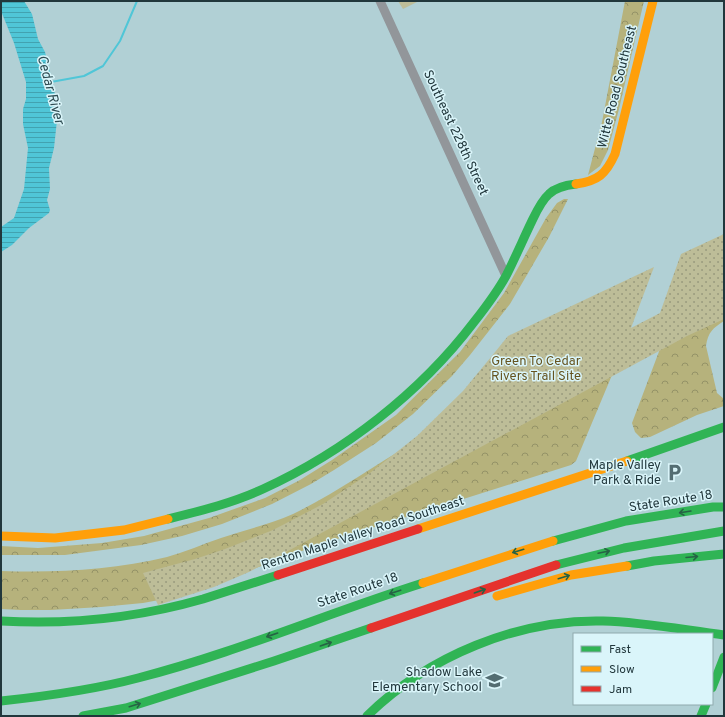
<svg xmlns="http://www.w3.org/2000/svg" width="725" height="717" viewBox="0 0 725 717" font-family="Overpass,sans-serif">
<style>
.grass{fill:#bdbd98}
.forest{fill:url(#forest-crowns)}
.park{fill:url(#park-dots)}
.water{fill:url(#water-rules)}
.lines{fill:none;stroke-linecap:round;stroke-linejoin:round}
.stream{stroke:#50c6d7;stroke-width:2}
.street{stroke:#92969a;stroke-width:9}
.fast{stroke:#30b455;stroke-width:9}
.slow{stroke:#ff9f0a;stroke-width:9}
.jam{stroke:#e5322d;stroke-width:9}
.oneway{stroke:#266345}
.labels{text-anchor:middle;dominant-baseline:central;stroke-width:3;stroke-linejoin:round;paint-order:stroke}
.street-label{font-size:13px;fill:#21373c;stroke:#daf5fa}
.park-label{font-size:13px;fill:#65531f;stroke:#daf5fa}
.poi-label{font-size:13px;fill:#21373c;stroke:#daf5fa;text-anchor:end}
.water-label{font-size:14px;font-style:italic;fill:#2e4c52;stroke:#daf5fa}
</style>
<defs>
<pattern id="forest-crowns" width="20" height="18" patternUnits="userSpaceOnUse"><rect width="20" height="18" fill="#b6b27c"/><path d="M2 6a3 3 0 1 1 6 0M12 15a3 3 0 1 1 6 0" fill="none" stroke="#949267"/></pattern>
<pattern id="park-dots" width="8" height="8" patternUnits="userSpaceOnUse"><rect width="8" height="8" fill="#bdbd98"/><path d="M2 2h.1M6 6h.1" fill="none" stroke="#999a7d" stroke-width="1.8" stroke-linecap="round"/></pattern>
<pattern id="water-rules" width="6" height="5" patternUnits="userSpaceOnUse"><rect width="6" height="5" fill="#50c6d7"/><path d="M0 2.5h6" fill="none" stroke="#42a2b0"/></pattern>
</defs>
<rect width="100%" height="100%" fill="#b1d0d5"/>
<!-- grass -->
<polygon class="grass" points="398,1 419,1 403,9"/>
<!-- forest -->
<g class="forest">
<polygon points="625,1 644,1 619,109 608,150 600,166 588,175 602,122"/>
<polygon points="564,199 568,199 549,237 510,304 470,355 452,376 413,414 376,443 334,470 311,484 272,504 222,524 182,536 141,545 65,555 1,555 1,546 38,548 102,543 144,536 209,518 265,498 300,480 332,460 396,415 460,352 504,293 546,218 557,203"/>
<path d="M724,306V321C713,328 708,332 706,346L717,393L724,399V406L697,415L650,437L641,438L635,432L632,423L666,333Z"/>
<path d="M620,356L576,461L571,465L318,545L216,583L170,598L143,603L101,607L51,610H20L1,609V571C57,573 112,570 167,557C185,552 203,544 221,538C245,530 270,524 293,514C335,494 373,466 413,443Z"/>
</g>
<!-- park -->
<polygon class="park" points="724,234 724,319 687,336 249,572 214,587 158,605 143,573 195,559 225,549 273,530 323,504 370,473 417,436 463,391 491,357 508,336 654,267 631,328 660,313 681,254"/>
<!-- water -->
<polygon class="water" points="1,1 24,1 32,14 38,39 45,52 53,84 58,111 54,148 49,168 50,189 47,200 50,210 49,213 29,228 12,245 1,252 1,227 14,218 24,189 28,148 23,124 23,109 26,99 26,82 14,43 1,11"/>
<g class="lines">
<!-- stream -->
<polyline class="stream" points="51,82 84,76 103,66 120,41 137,1"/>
<!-- street -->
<polyline class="street" points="380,1 506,276"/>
<!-- fast -->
<g class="fast">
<polyline points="627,461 724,427"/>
<path d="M168,519C200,511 233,503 263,489C344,452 420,393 474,322C485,308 499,289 507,274C515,258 522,242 530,225C535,215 540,202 549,194C556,187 567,185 576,184"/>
<polyline points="553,541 626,521 713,507 724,507"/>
<polyline points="556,565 624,548 724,531"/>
<polyline points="627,566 654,561 724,554"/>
<path d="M1,621C69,625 137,618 203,599C228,591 253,583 278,575"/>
<polyline points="712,688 724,657"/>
<path d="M1,701C48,696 93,690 138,678C235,653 328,613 423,583"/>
<polyline points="83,716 126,708 274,661 371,628"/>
<path d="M367,716C428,656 518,619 603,621C644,622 684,630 724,635"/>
<polyline points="701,716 706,704"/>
</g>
<!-- slow -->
<g class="slow">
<path d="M576,184C598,181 606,174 615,154L653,1"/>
<polyline points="418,529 627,461"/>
<polyline points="1,536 55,538 124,530 168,519"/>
<polyline points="423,583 553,541"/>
<polyline points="497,596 571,575 627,566"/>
</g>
<!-- jam -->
<g class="jam">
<polyline points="278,575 418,529"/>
<polyline points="371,628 556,565"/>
</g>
</g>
<!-- one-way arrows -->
<defs><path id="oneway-shaft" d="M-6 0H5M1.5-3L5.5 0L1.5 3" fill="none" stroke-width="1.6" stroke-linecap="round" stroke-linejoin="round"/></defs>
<g class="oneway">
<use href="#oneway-shaft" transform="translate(685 512) rotate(171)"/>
<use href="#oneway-shaft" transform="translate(518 551) rotate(163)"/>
<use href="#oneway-shaft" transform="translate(604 552) rotate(-12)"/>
<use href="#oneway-shaft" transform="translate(692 557) rotate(-5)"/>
<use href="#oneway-shaft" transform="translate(564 577) rotate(-17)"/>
<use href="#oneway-shaft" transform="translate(480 591) rotate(-19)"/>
<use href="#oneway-shaft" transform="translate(395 592) rotate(162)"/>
<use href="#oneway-shaft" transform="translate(272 635) rotate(161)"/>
<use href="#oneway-shaft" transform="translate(326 644) rotate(-19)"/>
<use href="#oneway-shaft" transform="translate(135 705) rotate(-17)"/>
</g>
<!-- icons -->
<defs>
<symbol id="parking-bare" viewBox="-9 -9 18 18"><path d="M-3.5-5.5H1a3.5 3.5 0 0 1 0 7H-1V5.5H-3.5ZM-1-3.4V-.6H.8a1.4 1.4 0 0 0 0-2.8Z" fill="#536d72" stroke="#daf5fa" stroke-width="2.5" paint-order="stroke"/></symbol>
<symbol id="school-bare" viewBox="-9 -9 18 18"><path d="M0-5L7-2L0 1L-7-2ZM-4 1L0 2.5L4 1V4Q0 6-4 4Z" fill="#536d72" stroke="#daf5fa" stroke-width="2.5" paint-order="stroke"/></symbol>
</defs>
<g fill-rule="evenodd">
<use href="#parking-bare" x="662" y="460" width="25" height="25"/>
<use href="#school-bare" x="482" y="668" width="25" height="25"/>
</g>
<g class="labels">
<!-- street labels -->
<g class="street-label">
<text transform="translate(618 87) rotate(-76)">Witte Road Southeast</text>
<text transform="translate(455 133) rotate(65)">Southeast 228th Street</text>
<text transform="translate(671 502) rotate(-9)">State Route 18</text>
<text transform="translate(363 534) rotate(-18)">Renton Maple Valley Road Southeast</text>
<text transform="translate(358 591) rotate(-19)">State Route 18</text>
</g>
<!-- park labels -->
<g class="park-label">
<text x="536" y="362">Green To Cedar<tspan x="536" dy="15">Rivers Trail Site</tspan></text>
</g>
<!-- poi labels -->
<g class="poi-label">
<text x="661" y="466">Maple Valley<tspan x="661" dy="15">Park &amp; Ride</tspan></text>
<text x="482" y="673">Shadow Lake<tspan x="482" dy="15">Elementary School</tspan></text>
</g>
<!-- water labels -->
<g class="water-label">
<text transform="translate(50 90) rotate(75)">Cedar River</text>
</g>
</g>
<!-- border -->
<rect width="725" height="717" fill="none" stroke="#21373c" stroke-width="4"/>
<!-- legend -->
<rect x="573" y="633" width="140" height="72" fill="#daf5fa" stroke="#90a9ae"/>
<rect x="581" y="646" width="20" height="6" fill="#30b455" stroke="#90a9ae"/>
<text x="609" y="653" font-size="12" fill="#21373c">Fast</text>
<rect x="581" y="666" width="20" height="6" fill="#ff9f0a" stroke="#90a9ae"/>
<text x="609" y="673" font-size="12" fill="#21373c">Slow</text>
<rect x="581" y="686" width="20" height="6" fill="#e5322d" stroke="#90a9ae"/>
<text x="609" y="693" font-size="12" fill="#21373c">Jam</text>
</svg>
